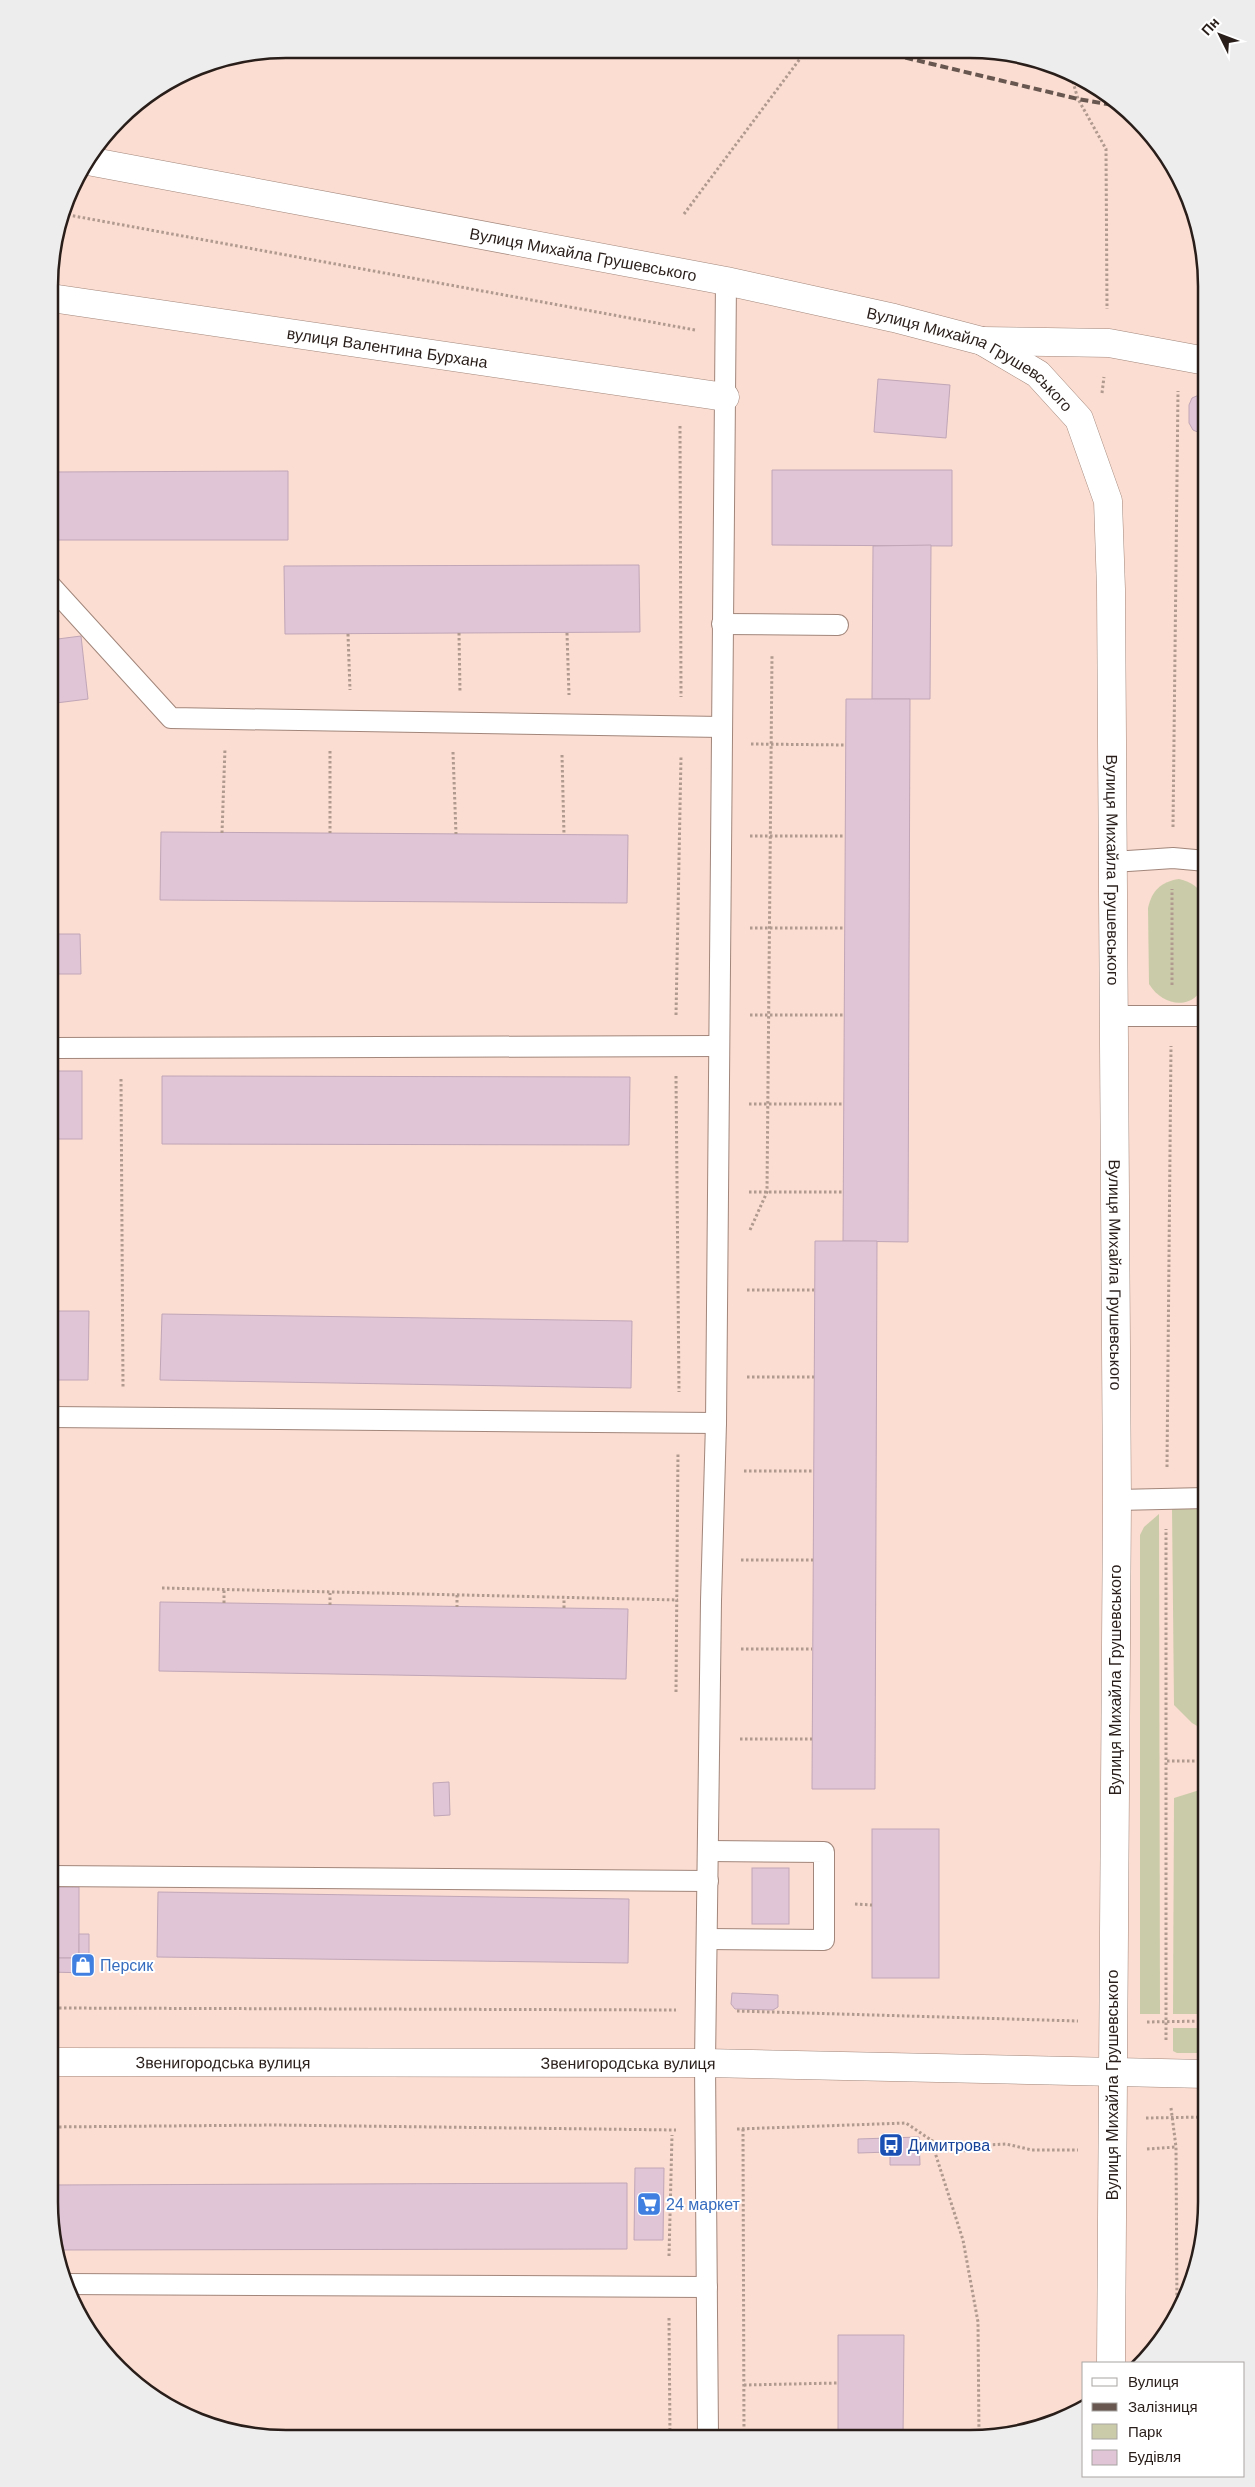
<svg xmlns="http://www.w3.org/2000/svg" width="1255" height="2487" viewBox="0 0 1255 2487" font-family="Helvetica,sans-serif">
<style>
.green{fill:#cacca9}
.building{fill:#e0c5d7;stroke:#c0a6b7}
.lines{fill:none;stroke-linecap:round;stroke-linejoin:round}
.service-casing{stroke:#a2867b;stroke-width:22}
.minor-casing{stroke:#a2867b;stroke-width:29}
.tertiary-casing{stroke:#a2867b;stroke-width:29}
.path{stroke:#b0998f;stroke-width:3;stroke-dasharray:2.5 2.5;stroke-linecap:butt}
.service{stroke:#fff;stroke-width:20}
.minor{stroke:#fff;stroke-width:28}
.tertiary{stroke:#fff;stroke-width:28}
.rail{stroke:#675750;stroke-width:4;stroke-dasharray:8 4;stroke-linecap:butt}
.labels{text-anchor:middle;dominant-baseline:central;stroke-width:4;stroke-linejoin:round;paint-order:stroke}
.street-label{font-size:16px;fill:#291e1a;stroke:#fff}
.shop-label{font-size:16px;fill:#366cbe;stroke:#fff;text-anchor:start}
.transit-label{font-size:16px;fill:#164399;stroke:#fff;text-anchor:start}
.rim{fill:none;stroke:#291e1a;stroke-width:2.5}
</style>
<rect width="100%" height="100%" fill="#fbddd1"/>
<!-- green -->
<g class="green">
<path d="M1179,879C1192,882 1198,887 1205,898L1206,978C1199,1010 1165,1010 1149,984L1148,908C1152,890 1161,882 1179,879Z"/>
<polygon points="1206,1507 1206,1731 1192,1723 1174,1705 1172,1509"/>
<polygon points="1159,1514 1160,2014 1140,2014 1140,1535 1144,1527"/>
<polygon points="1206,1788 1206,2014 1173,2014 1174,1798"/>
<polygon points="1173,2028 1206,2028 1206,2053 1177,2053 1173,2051"/>
</g>
<!-- building -->
<g class="building">
<polygon points="878,379 950,385 946,438 874,432"/>
<polygon points="1199,395 1206,398 1206,430 1200,433 1193,430 1189,423 1189,405 1192,398"/>
<polygon points="772,470 952,470 952,546 772,545"/>
<polygon points="288,471 288,540 50,540 51,472"/>
<polygon points="931,545 930,699 872,699 873,546"/>
<polygon points="639,565 640,632 285,634 284,566"/>
<polygon points="81,636 88,699 56,703 50,640"/>
<polygon points="846,699 910,699 908,1242 843,1241"/>
<polygon points="161,832 628,835 627,903 160,900"/>
<polygon points="52,934 80,934 81,974 52,974"/>
<rect x="50" y="1071" width="32" height="68"/>
<polygon points="162,1076 630,1077 629,1145 162,1144"/>
<polygon points="815,1241 877,1241 875,1789 812,1789"/>
<polygon points="50,1311 89,1311 88,1380 50,1380"/>
<polygon points="162,1314 632,1321 631,1388 160,1380"/>
<polygon points="160,1602 628,1609 626,1679 159,1671"/>
<polygon points="449,1782 450,1815 434,1816 433,1783"/>
<rect x="872" y="1829" width="67" height="149"/>
<rect x="752" y="1868" width="37" height="56"/>
<rect x="49" y="1887" width="30" height="71"/>
<polygon points="158,1892 629,1899 628,1963 157,1957"/>
<polygon points="79,1934 89,1934 89,1973 49,1972 49,1958 79,1958"/>
<polygon points="732,1993 778,1995 778,2007 773,2010 735,2009 731,2004"/>
<polygon points="919,2137 920,2165 890,2165 890,2152 858,2153 858,2139"/>
<polygon points="635,2168 664,2168 663,2240 634,2240"/>
<polygon points="627,2183 627,2249 57,2250 49,2202 49,2185"/>
<polygon points="838,2335 904,2335 903,2438 838,2438"/>
<polygon points="233,2430 620,2430 620,2437 254,2436"/>
</g>
<g class="lines">
<defs>
<g id="service">
<polyline points="50,585 171,718 721,727"/>
<polyline points="722,624 838,625"/>
<polyline points="1113,862 1173,858 1206,861"/>
<polyline points="1114,1016 1206,1016"/>
<polyline points="50,1048 718,1046"/>
<polyline points="50,1417 716,1423"/>
<polyline points="1117,1500 1206,1498"/>
<polyline points="49,1876 708,1881"/>
<polyline points="707,1939 824,1940 824,1852 708,1851"/>
<polyline points="64,2284 707,2287"/>
<polyline points="708,2437 705,2063 711,1601 716,1423 726,281"/>
</g>
<g id="minor">
<path id="s1" d="M51,298L725,397"/>
<polyline points="982,341 1109,343 1206,361"/>
</g>
<g id="tertiary">
<path id="s2" d="M88,161L726,281L894,318L982,341L1038,374L1079,419L1108,501L1111,589L1117,1500L1111,2363"/>
<path id="s3" d="M49,2062L705,2063L1206,2074"/>
</g>
</defs>
<!-- service casing -->
<use href="#service" class="service-casing"/>
<!-- minor casing -->
<use href="#minor" class="minor-casing"/>
<!-- tertiary casing -->
<use href="#tertiary" class="tertiary-casing"/>
<!-- path -->
<g class="path">
<polyline points="1070,72 1078,99 1106,149 1107,309"/>
<polyline points="63,214 695,330"/>
<polyline points="684,214 805,52"/>
<polyline points="1102,393 1104,377"/>
<polyline points="680,426 681,697"/>
<polyline points="459,633 460,693"/>
<polyline points="567,633 569,695"/>
<polyline points="348,634 350,690"/>
<polyline points="751,744 846,745"/>
<polyline points="330,751 330,833"/>
<polyline points="453,752 456,834"/>
<polyline points="562,755 564,835"/>
<polyline points="1173,827 1178,391"/>
<polyline points="222,833 225,748"/>
<polyline points="750,836 845,836"/>
<polyline points="750,928 845,928"/>
<polyline points="1172,985 1172,889"/>
<polyline points="676,1015 681,756"/>
<polyline points="750,1015 844,1015"/>
<polyline points="676,1076 679,1392"/>
<polyline points="121,1079 123,1387"/>
<polyline points="749,1104 844,1104"/>
<polyline points="749,1192 843,1192"/>
<polyline points="750,1230 767,1192 772,655"/>
<polyline points="747,1290 814,1290"/>
<polyline points="747,1377 814,1377"/>
<polyline points="1167,1467 1171,1046"/>
<polyline points="744,1471 813,1471"/>
<polyline points="741,1560 813,1560"/>
<polyline points="162,1588 678,1600"/>
<polyline points="457,1595 457,1607"/>
<polyline points="224,1603 224,1590"/>
<polyline points="330,1605 330,1593"/>
<polyline points="564,1608 564,1598"/>
<polyline points="741,1649 812,1649"/>
<polyline points="676,1692 678,1453"/>
<polyline points="740,1739 812,1739"/>
<polyline points="1167,1761 1206,1761"/>
<polyline points="855,1904 872,1905"/>
<polyline points="49,2008 676,2010"/>
<polyline points="737,2011 1078,2021"/>
<polyline points="1147,2022 1206,2021"/>
<polyline points="1166,2040 1166,1529"/>
<polyline points="1171,2108 1176,2147 1177,2312"/>
<polyline points="1146,2118 1206,2117"/>
<polyline points="49,2127 276,2125 676,2130"/>
<polyline points="737,2129 906,2123 931,2140 963,2240 978,2322 979,2437"/>
<polyline points="743,2129 744,2438"/>
<polyline points="931,2140 945,2148 967,2151 987,2145 1006,2144 1032,2150 1078,2150"/>
<polyline points="1147,2149 1176,2147"/>
<polyline points="669,2256 672,2135"/>
<polyline points="669,2318 670,2437"/>
<polyline points="744,2385 838,2383"/>
</g>
<!-- service -->
<use href="#service" class="service"/>
<!-- minor -->
<use href="#minor" class="minor"/>
<!-- tertiary -->
<use href="#tertiary" class="tertiary"/>
<!-- rail -->
<polyline class="rail" points="882,52 1078,99 1124,107"/>
</g>
<!-- icons -->
<defs>
<symbol id="shop-square" viewBox="-11 -11 22 22"><rect x="-9" y="-9" width="18" height="18" rx="4" fill="#3f7fe0" stroke="#fff"/><path d="M-5-2.5h2.3a2.7 3.5 0 0 1 5.4 0H5L5.5 6h-11ZM-1.5-2.5h3a1.5 2.3 0 0 0-3 0Z" fill="#fff"/></symbol>
<symbol id="bus-square" viewBox="-11 -11 22 22"><rect x="-9" y="-9" width="18" height="18" rx="4" fill="#1a4fb4" stroke="#fff"/><path d="M-5-6H5V4H4V6H2V4H-2V6H-4V4H-5ZM-3.5-4V0h7V-4ZM-3.5 1.2v1.5H-2V1.2ZM2 1.2v1.5H3.5V1.2Z" fill="#fff"/></symbol>
<symbol id="supermarket-square" viewBox="-11 -11 22 22"><rect x="-9" y="-9" width="18" height="18" rx="4" fill="#3f7fe0" stroke="#fff"/><path d="M-6-5.5h2.5l.6 2H6L4.5 2H-2.5L-4.4-4H-6ZM-1.5 3.2a1.3 1.3 0 1 0 .1 0ZM3 3.2a1.3 1.3 0 1 0 .1 0Z" fill="#fff"/></symbol>
</defs>
<g fill-rule="evenodd">
<use href="#shop-square" x="69" y="1951" width="28" height="28"/>
<use href="#bus-square" x="877" y="2131" width="28" height="28"/>
<use href="#supermarket-square" x="635" y="2190" width="28" height="28"/>
</g>
<g class="labels">
<!-- street labels -->
<g class="street-label">
<text stroke="none"><textPath href="#s2" startOffset="504">Вулиця Михайла Грушевського</textPath></text>
<text stroke="none"><textPath href="#s1" startOffset="340">вулиця Валентина Бурхана</textPath></text>
<text stroke="none"><textPath href="#s2" startOffset="909">Вулиця Михайла Грушевського</textPath></text>
<text stroke="none"><textPath href="#s2" startOffset="1494">Вулиця Михайла Грушевського</textPath></text>
<text stroke="none"><textPath href="#s2" startOffset="1899">Вулиця Михайла Грушевського</textPath></text>
<text transform="translate(1115 1680) rotate(-90)">Вулиця Михайла Грушевського</text>
<text stroke="none"><textPath href="#s3" startOffset="174">Звенигородська вулиця</textPath></text>
<text stroke="none"><textPath href="#s3" startOffset="579">Звенигородська вулиця</textPath></text>
<text transform="translate(1112 2085) rotate(-90)">Вулиця Михайла Грушевського</text>
</g>
<!-- shop labels -->
<g class="shop-label">
<text x="100" y="1965">Персик</text>
<text x="666" y="2204">24 маркет</text>
</g>
<!-- transit labels -->
<g class="transit-label">
<text x="908" y="2145">Димитрова</text>
</g>
</g>
<!-- crop -->
<path d="M0 0H1255V2487H0ZM286 58H970A228 228 0 0 1 1198 286V2202A228 228 0 0 1 970 2430H286A228 228 0 0 1 58 2202V286A228 228 0 0 1 286 58Z" fill="#eeeded" fill-rule="evenodd"/>
<path class="rim" d="M286 58H970A228 228 0 0 1 1198 286V2202A228 228 0 0 1 970 2430H286A228 228 0 0 1 58 2202V286A228 228 0 0 1 286 58Z"/>
<!-- legend -->
<rect x="1082" y="2362" width="162" height="115" fill="#ffffff" stroke="#a9a5a3"/>
<rect x="1092" y="2378" width="25" height="8" fill="#ffffff" stroke="#a9a5a3"/>
<text x="1128" y="2387" font-size="15" fill="#291e1a">Вулиця</text>
<rect x="1092" y="2403" width="25" height="8" fill="#675750" stroke="#a9a5a3"/>
<text x="1128" y="2412" font-size="15" fill="#291e1a">Залізниця</text>
<rect x="1092" y="2424" width="25" height="15" fill="#cacca9" stroke="#a9a5a3"/>
<text x="1128" y="2437" font-size="15" fill="#291e1a">Парк</text>
<rect x="1092" y="2450" width="25" height="15" fill="#e0c5d7" stroke="#a9a5a3"/>
<text x="1128" y="2462" font-size="15" fill="#291e1a">Будівля</text>
<!-- north arrow -->
<g transform="translate(1220 35) rotate(312)" stroke="#ffffff" stroke-width="4" paint-order="stroke">
<path d="M0-4L9 19L0 12L-9 19Z" fill="#291e1a"/>
<text y="-8" font-size="14" font-weight="bold" text-anchor="middle" fill="#291e1a">Пн</text>
</g>
</svg>
